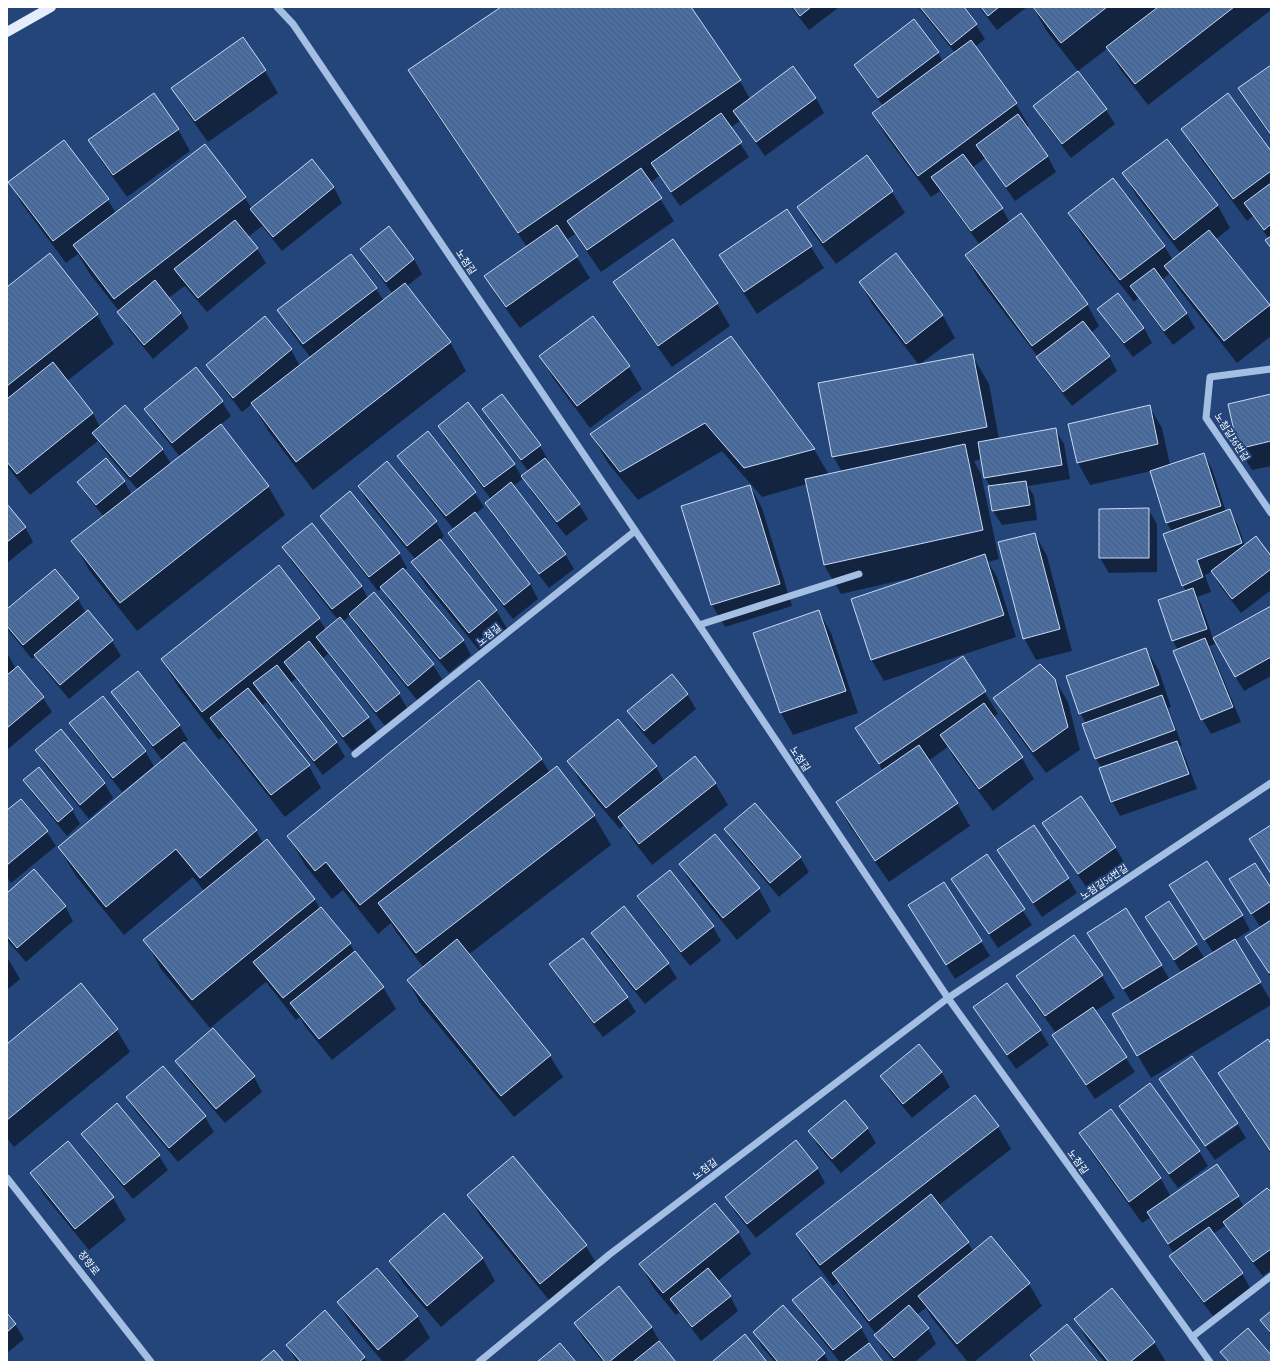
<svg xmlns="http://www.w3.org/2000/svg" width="1278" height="1369" viewBox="0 0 1278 1369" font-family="'PT Sans Narrow','Noto Sans KR',sans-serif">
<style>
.shadow{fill:#0007}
.building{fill:url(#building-back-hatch);stroke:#c8daf3}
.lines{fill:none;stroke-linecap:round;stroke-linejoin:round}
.minor{stroke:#a5bfe4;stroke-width:7}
.major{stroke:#e5edfc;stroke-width:10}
.labels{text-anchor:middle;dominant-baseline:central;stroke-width:4;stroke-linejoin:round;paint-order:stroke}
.street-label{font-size:10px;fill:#fff;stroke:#234579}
</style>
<defs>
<pattern id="building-back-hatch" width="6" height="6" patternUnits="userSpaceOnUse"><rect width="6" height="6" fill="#4b6fa3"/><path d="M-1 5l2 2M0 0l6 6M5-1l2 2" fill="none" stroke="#4c5a6f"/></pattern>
</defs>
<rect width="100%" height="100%" fill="#234579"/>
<!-- shadow -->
<g class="shadow">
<polygon points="502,7 690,7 740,81 750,99 793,67 816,98 824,113 765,156 740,121 730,128 749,157 680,206 659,176 650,183 674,221 601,272 575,234 566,240 590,278 520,328 498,298 486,276 527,247 426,99 410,70"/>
<polygon points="791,7 839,7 809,30"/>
<polygon points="918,7 962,7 976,25 985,39 975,47 1016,104 1029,126 1026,127 1048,157 1056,172 1015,201 985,158 972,168 1002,208 1010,223 1087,304 1099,326 1091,333 1109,356 1117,371 1072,406 1046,372 1038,357 978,278 966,256 980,245 940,191 931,197 886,136 873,114 883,106 863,79 855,65 938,52 943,62 955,53"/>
<polygon points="979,7 1027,7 997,30"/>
<polygon points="1033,7 1271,7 1271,10 1148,105 1120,69 1108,48 1078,71 1046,30"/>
<polygon points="243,39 265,71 278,93 208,142 185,110 173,88"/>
<polygon points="1271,66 1271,137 1252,110 1239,89"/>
<polygon points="1034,106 1106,110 1115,124 1071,158 1043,121"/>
<polygon points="178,129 190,151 127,197 102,162 90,140"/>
<polygon points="1182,129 1271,153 1271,248 1269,239 1253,216 1247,221 1195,151"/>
<polygon points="1167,140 1218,206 1230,228 1216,239 1271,309 1271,336 1237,363 1178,288 1169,274 1162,280 1187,314 1195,328 1173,345 1138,298 1134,302 1082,235 1070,213 1164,246 1173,260 1181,254 1136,195 1124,174"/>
<polygon points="64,141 108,200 116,213 245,198 252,209 312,161 334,188 342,203 282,251 262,226 248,237 257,249 266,263 207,312 185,286 168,298 181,314 189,328 153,359 127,327 119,311 90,274 78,254 66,263 22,204 10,182"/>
<polygon points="867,156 892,192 905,213 836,264 810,229 798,207"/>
<polygon points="787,211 811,247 824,268 757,314 733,277 720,256"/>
<polygon points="361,250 414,259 422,274 407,286 450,342 466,371 313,490 269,432 252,404 242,412 216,379 208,365 265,317 291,350 300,366 311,358 291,332 278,310 376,289 384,301 393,294 370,264"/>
<polygon points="50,254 97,315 114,344 67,381 93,414 100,427 162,449 171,464 180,457 154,424 145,409 196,368 222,402 231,416 220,425 268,486 285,515 137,631 89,570 73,541 104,517 87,496 78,482 124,481 132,495 138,490 102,448 98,441 30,495 7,466 7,288"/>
<polygon points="896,254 943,316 955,338 919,365 972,355 989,384 999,439 1055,429 1064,444 1070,479 1028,486 1034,496 1037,520 1002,525 993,511 991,487 985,478 982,459 974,461 981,474 999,559 988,562 997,577 1016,637 884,681 871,659 911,578 841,594 824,565 807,484 762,497 722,451 638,500 608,463 591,434 731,337 814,449 829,475 842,472 833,456 919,365 872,304 860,282"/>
<polygon points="614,283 717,304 730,326 672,367 627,304"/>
<polygon points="1099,309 1144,328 1152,343 1133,357 1107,323"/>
<polygon points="593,317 629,367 642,389 590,428 553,378 541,356"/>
<polygon points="1271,395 1271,466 1252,470 1239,449"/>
<polygon points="1149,406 1162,428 1170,465 1204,454 1212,469 1226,512 1229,510 1238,525 1245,546 1271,557 1271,590 1241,613 1220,586 1212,572 1205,575 1211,592 1197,597 1201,604 1215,644 1209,646 1213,654 1241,722 1211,734 1202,719 1175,651 1178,650 1173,641 1159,601 1186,591 1183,585 1172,532 1167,523 1151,471 1090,485 1078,463 1069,425"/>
<polygon points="483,410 540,446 548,460 546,462 579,505 588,519 566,536 531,491 524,478 513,486 565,554 574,569 549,588 494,517 486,503 491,499 447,441 439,426 514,464 522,477 529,472 492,424"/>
<polygon points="399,456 475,493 484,507 475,514 530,584 538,599 513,619 458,548 449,533 454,530 407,470"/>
<polygon points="359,486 436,522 444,536 440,540 496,610 509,632 482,654 425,584 412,563 416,560 367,501"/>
<polygon points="750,486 762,508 792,606 725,627 712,605 682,507"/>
<polygon points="7,506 25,527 33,542 7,563"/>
<polygon points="1148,509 1157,524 1157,572 1109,573 1100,558"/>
<polygon points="321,516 399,553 407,568 404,570 463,640 471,655 449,673 390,602 382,588 378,591 330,530"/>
<polygon points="1035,534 1047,556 1072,651 1036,660 1024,638"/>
<polygon points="283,547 361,586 368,598 374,593 433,665 442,679 417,700 358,628 351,615 342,622 399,694 407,708 385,726 328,654 322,659 368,718 377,732 352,751 296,679 290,683 337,743 345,757 323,775 266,702 261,706 309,766 321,788 285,817 222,737 219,740 179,688 162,660 279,567 319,619 326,630 338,620 292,562"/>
<polygon points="78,599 86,613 88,612 112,641 121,656 69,699 44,669 36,656 32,659 9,631 7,628 7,611"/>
<polygon points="1271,607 1271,676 1244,691 1235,676"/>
<polygon points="819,612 831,633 858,713 793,735 781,713"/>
<polygon points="1146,649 1159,671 1171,707 1168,708 1182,745 1179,746 1185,757 1197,789 1120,816 1112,801 1102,768 1096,759 1086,723 1080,713"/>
<polygon points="7,653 16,669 18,667 43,698 52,712 7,750"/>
<polygon points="963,657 998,714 993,717 1022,758 1034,779 993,811 954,758 948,747 928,761 957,804 970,826 889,882 849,825 837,803 883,771 857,728"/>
<polygon points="1055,680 1068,702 1080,750 1046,773 1007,720 994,698"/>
<polygon points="112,692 179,725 188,740 184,743 256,831 263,843 266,840 315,900 320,909 350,944 355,953 383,987 396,1009 332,1060 304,1025 300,1017 296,1020 266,982 210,1028 161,969 145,940 204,891 193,877 124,935 76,876 59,848 163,761 121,707"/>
<polygon points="687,694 696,709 653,745 637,726 629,711"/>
<polygon points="70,723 145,751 154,766 122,792 79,738"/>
<polygon points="61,731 105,784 113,798 89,819 45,765 37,750"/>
<polygon points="541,759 550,773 557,767 594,816 611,845 468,955 550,1056 563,1077 514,1117 420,1003 408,981 424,968 396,932 391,923 378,934 343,890 332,899 305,865 288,836"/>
<polygon points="569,761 656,767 664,781 715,783 728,805 652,865 632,839 624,825 620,829 581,783"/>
<polygon points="25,780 72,810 80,824 67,836 33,794"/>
<polygon points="7,812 47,832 56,846 11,883 7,878"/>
<polygon points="1044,823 1115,847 1124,862 1087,888 1052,838"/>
<polygon points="725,830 800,857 809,872 779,897 734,844"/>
<polygon points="998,850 1068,878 1077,893 1042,917"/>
<polygon points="987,855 1032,925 998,948 952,879"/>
<polygon points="680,865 759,889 771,911 737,940 693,886"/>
<polygon points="944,883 990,956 955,979 918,920"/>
<polygon points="1271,890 1271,977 1246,938 1261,928 1239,894"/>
<polygon points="7,894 65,906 73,921 26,962 7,940"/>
<polygon points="638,897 713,927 721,941 690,966 647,911"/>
<polygon points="1179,900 1242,915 1250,930 1235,940 1271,1001 1271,1005 1151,1078 1126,1036 1132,1003 1097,948 1161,965 1170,980 1182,973 1155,932 1169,902 1205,959 1214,954"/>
<polygon points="592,933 668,964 677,978 645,1004 600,948"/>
<polygon points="1074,936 1102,976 1115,998 1095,1011 1135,1072 1095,1099 1062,1050 1053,1035 1056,1033 1030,998 1018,976"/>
<polygon points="583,940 627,998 636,1012 603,1037 559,979 551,964"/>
<polygon points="7,957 20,979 7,990"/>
<polygon points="81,985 117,1030 130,1052 14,1147 7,1138 7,1045"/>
<polygon points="974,1008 1040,1030 1049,1045 1016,1069 983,1022"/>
<polygon points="919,1045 942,1073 950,1087 912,1118 890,1091 881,1076"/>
<polygon points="1271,1045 1271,1154 1232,1095 1219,1073"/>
<polygon points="176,1061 254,1077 262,1092 225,1123 185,1076"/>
<polygon points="163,1067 205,1117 214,1132 178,1162 136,1112 127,1098"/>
<polygon points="1160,1080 1237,1123 1204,1146 1169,1094"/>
<polygon points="975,1097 998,1127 1011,1149 939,1205 968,1243 974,1252 991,1238 1029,1284 1042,1306 974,1362 968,1362 932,1318 926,1308 916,1315 928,1329 936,1344 915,1362 894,1362 884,1350 875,1335 876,1334 846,1295 838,1282 833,1286 810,1256 797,1234"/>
<polygon points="117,1105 159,1156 168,1170 133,1199 91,1148 82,1134"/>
<polygon points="1120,1107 1199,1151 1208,1166 1178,1188 1129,1121"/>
<polygon points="1111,1111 1161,1179 1171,1197 1238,1197 1244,1207 1271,1194 1271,1270 1263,1276 1232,1236 1226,1225 1213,1234 1242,1273 1250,1288 1213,1316 1179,1271 1171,1256 1174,1254 1151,1217 1142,1223 1093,1155 1080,1133"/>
<polygon points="1238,1125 1246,1138 1215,1160 1206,1147"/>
<polygon points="867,1128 876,1143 841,1173 818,1146 810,1132"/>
<polygon points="68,1143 113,1198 126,1220 89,1250 44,1195 31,1173"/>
<polygon points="513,1157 586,1246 599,1268 553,1305 481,1217 468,1195"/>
<polygon points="817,1168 825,1183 756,1238 735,1212 727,1197"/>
<polygon points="444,1214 483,1259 495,1281 441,1327 403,1283 390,1261"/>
<polygon points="738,1232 751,1254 718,1281 730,1296 738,1311 701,1341 679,1312 676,1315 653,1287 641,1265"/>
<polygon points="619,1288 652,1328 660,1342 675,1362 603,1362 583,1338 575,1324"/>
<polygon points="794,1300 861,1328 869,1342 868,1343 882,1362 840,1362 802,1315"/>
<polygon points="338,1302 417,1316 430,1338 402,1362 383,1362 351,1324"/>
<polygon points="325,1312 364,1358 367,1362 298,1362 295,1359 287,1345"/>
<polygon points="1271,1313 1271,1336 1262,1320"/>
<polygon points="7,1314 15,1324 24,1339 7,1353"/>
<polygon points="1075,1319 1154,1342 1166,1362 1105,1362 1088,1341"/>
<polygon points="754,1332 824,1354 829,1362 775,1362 762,1347"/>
</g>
<!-- building -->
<g class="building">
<polygon points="501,7 691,7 741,80 518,233 408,70"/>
<polygon points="793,7 811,7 800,16"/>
<polygon points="920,7 964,7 977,24 951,45"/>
<polygon points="981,7 999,7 988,16"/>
<polygon points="1033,7 1107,7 1061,43"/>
<polygon points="1158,7 1234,7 1135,84 1106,47"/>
<polygon points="914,19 939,52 878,98 854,65"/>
<polygon points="243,37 266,70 195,121 171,88"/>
<polygon points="971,40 1017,103 918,176 872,113"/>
<polygon points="1271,65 1271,135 1238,88"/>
<polygon points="793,66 816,98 756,142 733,111"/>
<polygon points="1078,71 1107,109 1062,144 1033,106"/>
<polygon points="154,93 179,129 113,175 88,140"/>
<polygon points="1228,93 1271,151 1271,171 1233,199 1181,129"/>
<polygon points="721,113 742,142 671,192 651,163"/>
<polygon points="1018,114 1048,156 1006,187 976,145"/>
<polygon points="1167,139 1218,205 1174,240 1122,173"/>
<polygon points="64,140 109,199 53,241 8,182"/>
<polygon points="205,144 246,197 114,299 73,245"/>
<polygon points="963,154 1003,208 971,231 931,177"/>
<polygon points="867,155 893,191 823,243 797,207"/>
<polygon points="312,159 334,187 273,237 250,209"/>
<polygon points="641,168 662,198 587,250 567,221"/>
<polygon points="1113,178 1165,246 1120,280 1068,213"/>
<polygon points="1271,183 1271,224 1264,230 1244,203"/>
<polygon points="787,209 812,246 744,292 719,255"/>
<polygon points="1021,213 1088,304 1032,346 965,255"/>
<polygon points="235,220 258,248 198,298 174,269"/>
<polygon points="557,225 578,256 506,307 484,276"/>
<polygon points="389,226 414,259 386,282 360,249"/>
<polygon points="1209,230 1270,305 1224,341 1164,266"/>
<polygon points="1271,236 1271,248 1265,240"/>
<polygon points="673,239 718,303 658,346 613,282"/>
<polygon points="50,253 98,314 7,386 7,287"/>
<polygon points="896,253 943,315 906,344 859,282"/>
<polygon points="351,254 377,288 303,344 277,310"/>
<polygon points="1154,268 1187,313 1164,331 1130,286"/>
<polygon points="155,280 181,313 144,345 117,312"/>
<polygon points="405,283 451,342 296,462 251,403"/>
<polygon points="1118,293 1144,328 1124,343 1097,309"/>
<polygon points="265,316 292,349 233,398 206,365"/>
<polygon points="593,316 630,366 577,406 539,356"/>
<polygon points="1083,321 1110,356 1063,392 1036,357"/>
<polygon points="731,336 815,449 744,468 705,423 620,472 590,434"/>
<polygon points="973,354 987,427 832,457 818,383"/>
<polygon points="53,362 93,413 17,474 7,462 7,399"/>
<polygon points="196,367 223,401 172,443 144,409"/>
<polygon points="502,394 541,445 521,460 482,409"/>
<polygon points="1271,394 1271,441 1238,449 1228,404"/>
<polygon points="468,402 515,464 484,487 438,426"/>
<polygon points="125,405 163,449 130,477 92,433"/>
<polygon points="1150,405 1158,444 1077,463 1068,424"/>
<polygon points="221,424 269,486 120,603 71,541"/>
<polygon points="1056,428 1062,465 984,478 978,442"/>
<polygon points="428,431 476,492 446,516 397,456"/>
<polygon points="965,444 983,530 824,565 805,479"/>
<polygon points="1204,453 1221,506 1166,523 1150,471"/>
<polygon points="106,458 125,481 96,505 77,482"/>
<polygon points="545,458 580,504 557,522 521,476"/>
<polygon points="387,461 437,521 407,546 358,486"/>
<polygon points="1026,481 1030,505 992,511 988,486"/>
<polygon points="511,482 566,554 539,574 485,503"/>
<polygon points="750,485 780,584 711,605 681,506"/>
<polygon points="350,491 400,553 369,577 320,516"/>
<polygon points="7,504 26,527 7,542"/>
<polygon points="1149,508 1149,558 1099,558 1099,509"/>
<polygon points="1230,509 1242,543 1197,560 1203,577 1182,586 1163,534"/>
<polygon points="475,512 530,584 504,605 448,533"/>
<polygon points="312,523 362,586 332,609 282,547"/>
<polygon points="1035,533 1060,629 1023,639 998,542"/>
<polygon points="1256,536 1271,556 1271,569 1232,599 1211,571"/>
<polygon points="440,539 497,610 469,633 411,562"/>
<polygon points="985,554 1004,615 871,660 851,599"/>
<polygon points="279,565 320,618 202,712 161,659"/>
<polygon points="403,568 464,640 440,659 380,587"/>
<polygon points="55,569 79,598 23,645 7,626 7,609"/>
<polygon points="1193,588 1207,629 1172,641 1158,600"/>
<polygon points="374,592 434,664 408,686 349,614"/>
<polygon points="1271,606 1271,657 1235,677 1213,638"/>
<polygon points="88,610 113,640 60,685 34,655"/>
<polygon points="819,610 846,691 780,713 753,633"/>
<polygon points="340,617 400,693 376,712 316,637"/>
<polygon points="1205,638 1233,707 1201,720 1173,651"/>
<polygon points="309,641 369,717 343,737 284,662"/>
<polygon points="1146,648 1159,685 1079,714 1066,676"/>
<polygon points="963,656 986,691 879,764 855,728"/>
<polygon points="1040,664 1055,679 1068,727 1033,752 993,698"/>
<polygon points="277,665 337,742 314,761 253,683"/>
<polygon points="18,666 44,697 7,728 7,675"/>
<polygon points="138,671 180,725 153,746 111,692"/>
<polygon points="672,674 688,694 644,731 627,711"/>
<polygon points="479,680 542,759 360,905 326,862 315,871 287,836"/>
<polygon points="248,688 310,765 271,795 210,718"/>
<polygon points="1162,695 1175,730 1095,759 1082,724"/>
<polygon points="103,696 146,751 113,778 69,723"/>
<polygon points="984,703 1023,757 979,789 940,735"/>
<polygon points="618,719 657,766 606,808 567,761"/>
<polygon points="61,729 105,783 80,805 35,750"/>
<polygon points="1177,741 1189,774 1111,802 1099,768"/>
<polygon points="184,742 257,830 200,878 176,849 106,907 58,847"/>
<polygon points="919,745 958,803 875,861 836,802"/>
<polygon points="695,756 716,783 639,844 618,817"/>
<polygon points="557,766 595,815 416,953 378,903"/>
<polygon points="39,767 73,809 58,822 23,780"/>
<polygon points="1081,796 1116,847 1078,874 1042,823"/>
<polygon points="21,799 48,831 7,865 7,810"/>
<polygon points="755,803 801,857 770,883 724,829"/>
<polygon points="1034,825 1069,878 1033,903 997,850"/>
<polygon points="1271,825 1271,874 1249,839"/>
<polygon points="715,834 760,888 723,918 679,864"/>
<polygon points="267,839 315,899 192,1000 143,940"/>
<polygon points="987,854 1025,909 989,934 951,879"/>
<polygon points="1207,861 1243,915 1204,940 1169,885"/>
<polygon points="1255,863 1271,888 1271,901 1251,914 1229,879"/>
<polygon points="34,869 66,906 17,948 7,936 7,893"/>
<polygon points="670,870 714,926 681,952 637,896"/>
<polygon points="944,882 982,941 946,965 908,905"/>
<polygon points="1169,901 1197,944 1174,960 1145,917"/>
<polygon points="624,906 669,963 636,990 591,933"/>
<polygon points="321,907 351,943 283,998 253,962"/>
<polygon points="1126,908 1162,965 1123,989 1087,933"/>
<polygon points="1271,920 1271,972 1269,973 1245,937"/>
<polygon points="1074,935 1103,975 1045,1016 1016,976"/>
<polygon points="583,938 628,997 594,1023 549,964"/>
<polygon points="457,939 551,1055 501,1096 407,980"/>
<polygon points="1235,939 1261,982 1137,1056 1112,1014"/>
<polygon points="355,951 384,987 319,1039 290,1003"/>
<polygon points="81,983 118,1029 7,1120 7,1044"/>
<polygon points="1007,983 1041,1030 1007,1055 973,1007"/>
<polygon points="1093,1007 1127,1057 1086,1085 1052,1035"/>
<polygon points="213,1028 255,1076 216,1109 175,1061"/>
<polygon points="1268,1039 1271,1044 1271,1152 1218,1073"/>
<polygon points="919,1044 942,1072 903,1104 880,1076"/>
<polygon points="1192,1056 1238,1123 1205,1146 1159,1079"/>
<polygon points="163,1066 206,1116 169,1148 126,1097"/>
<polygon points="1150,1083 1200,1151 1169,1174 1119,1106"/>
<polygon points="975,1095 999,1126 820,1265 796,1234"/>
<polygon points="845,1100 868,1128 832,1159 808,1131"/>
<polygon points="117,1103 160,1155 124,1185 81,1134"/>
<polygon points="1111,1109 1161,1178 1129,1202 1079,1133"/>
<polygon points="796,1140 818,1168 747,1224 725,1197"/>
<polygon points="68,1141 114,1197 75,1229 30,1173"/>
<polygon points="513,1156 587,1245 540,1284 467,1195"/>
<polygon points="1217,1164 1239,1196 1168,1244 1147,1212"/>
<polygon points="1267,1188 1271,1192 1271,1249 1253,1262 1223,1222"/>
<polygon points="931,1194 969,1242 869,1321 832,1273"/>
<polygon points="715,1203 739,1232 663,1293 639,1264"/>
<polygon points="444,1213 483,1258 427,1306 389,1261"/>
<polygon points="1209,1227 1243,1273 1204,1302 1169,1256"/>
<polygon points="991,1236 1030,1283 957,1344 918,1296"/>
<polygon points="377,1268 418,1316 378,1350 337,1302"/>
<polygon points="708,1268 731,1296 692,1327 670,1299"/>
<polygon points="821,1277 862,1327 833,1350 792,1300"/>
<polygon points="619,1286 652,1327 609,1362 605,1362 574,1323"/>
<polygon points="1112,1288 1155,1342 1130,1362 1109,1362 1074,1319"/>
<polygon points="783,1305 825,1353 815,1362 778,1362 753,1332"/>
<polygon points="909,1305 929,1328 894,1358 874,1335"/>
<polygon points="325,1310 365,1357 359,1362 301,1362 286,1345"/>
<polygon points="1271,1311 1271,1333 1260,1320"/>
<polygon points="7,1313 16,1324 7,1332"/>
<polygon points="1067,1324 1098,1362 1035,1362 1030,1355"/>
<polygon points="1248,1328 1271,1355 1271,1362 1229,1362 1220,1352"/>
<polygon points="745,1334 767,1362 714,1362 713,1361"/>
<polygon points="659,1341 676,1362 633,1362"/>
<polygon points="560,1343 576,1362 537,1362"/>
<polygon points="869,1343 883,1362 844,1362"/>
<polygon points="274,1350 284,1362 260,1362"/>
</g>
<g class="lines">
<!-- minor -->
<g class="minor">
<polyline points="277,7 293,24 699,625 948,998 1210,1362"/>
<polyline points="1271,369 1210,377 1206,418 1271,513"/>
<polyline points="699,625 859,574"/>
<polyline points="355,754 635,531"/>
<polyline points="7,1178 151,1362"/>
<polyline points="1192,1337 1271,1276"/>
<polyline points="479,1362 610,1254 948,998 1271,783"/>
</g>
<!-- major -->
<polyline class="major" points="7,32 51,7"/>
</g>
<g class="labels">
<!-- street labels -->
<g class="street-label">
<text transform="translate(466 262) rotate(56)">노첨길</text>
<text transform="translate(1232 437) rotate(57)">노첨길36번길</text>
<text transform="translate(489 635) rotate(-39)">노첨길</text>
<text transform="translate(800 759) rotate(56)">노첨길</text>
<text transform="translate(1104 882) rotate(-34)">노첨길56번길</text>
<text transform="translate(1078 1162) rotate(54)">노첨길</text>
<text transform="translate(705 1169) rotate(-37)">노첨길</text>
<text transform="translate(89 1263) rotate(52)">장항로</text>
</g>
</g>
<!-- border -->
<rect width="1278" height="1369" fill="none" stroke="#ffffff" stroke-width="16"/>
</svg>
